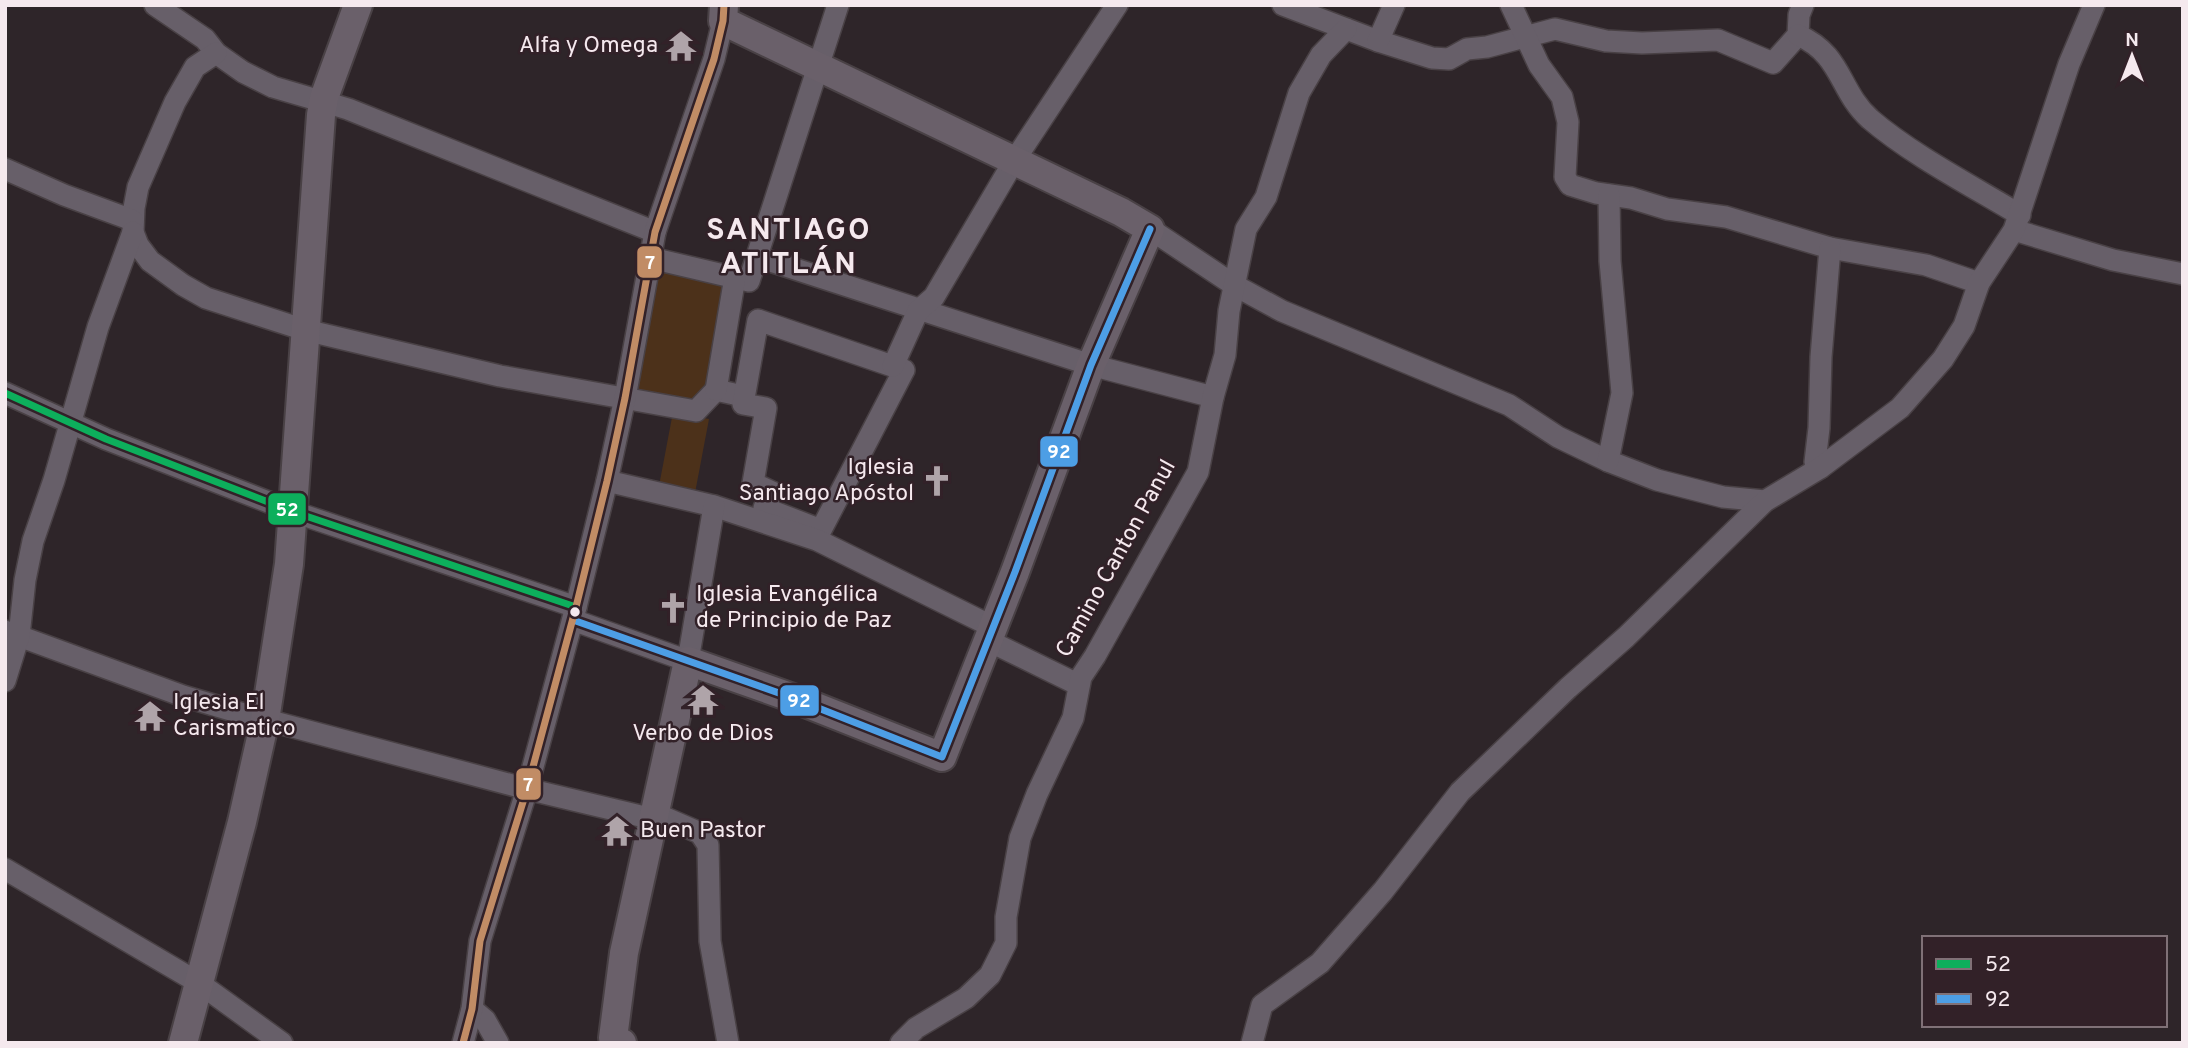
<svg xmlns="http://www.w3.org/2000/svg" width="2188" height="1048" viewBox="0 0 2188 1048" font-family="Overpass,sans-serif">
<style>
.green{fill:#4c311a}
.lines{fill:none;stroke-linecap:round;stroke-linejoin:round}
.minor-casing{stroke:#494145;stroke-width:24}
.major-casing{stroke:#494145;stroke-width:32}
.minor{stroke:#675f69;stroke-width:21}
.major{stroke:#6a606a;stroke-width:28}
.bus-1-casing{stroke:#322128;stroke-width:12}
.bus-2-casing{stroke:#322128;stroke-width:12}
.bus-3-casing{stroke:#322128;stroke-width:12}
.bus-1{stroke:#0daf5c;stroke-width:7}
.bus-2{stroke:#4d9ee5;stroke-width:7}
.bus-3{stroke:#c18c65;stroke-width:7}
.bus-dot{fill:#f5e9ee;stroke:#322128;stroke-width:2.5}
.labels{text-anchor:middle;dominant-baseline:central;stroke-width:5;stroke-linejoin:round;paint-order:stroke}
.poi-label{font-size:23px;fill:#f5e9ee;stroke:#322128;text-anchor:start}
.street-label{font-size:23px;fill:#f5e9ee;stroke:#322128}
.district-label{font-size:30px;font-weight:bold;letter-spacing:2px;fill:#f5e9ee;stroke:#322128}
.line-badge{stroke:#322128;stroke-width:2.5}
.badge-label{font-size:19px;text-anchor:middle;font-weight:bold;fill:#fff}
</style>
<rect width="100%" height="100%" fill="#2e2529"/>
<!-- green -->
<g class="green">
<polygon points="659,271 723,284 707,394 692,404 636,394"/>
<polygon points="673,412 709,419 695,493 659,486"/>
</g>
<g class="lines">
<defs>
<g id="minor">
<polyline points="155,5 205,39 216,53 243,72 273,87 348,109 655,232"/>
<polyline points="1283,5 1378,41 1432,58 1449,59 1467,49 1487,47 1555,29 1606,41 1642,43 1718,40 1773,63 1798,35 1799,15 1803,5"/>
<polyline points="1511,5 1539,65 1562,97 1568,122 1565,177 1570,185 1596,193 1631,198 1667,209 1726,217 1830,248 1926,265 1979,283"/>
<path d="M1798,35C1843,55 1838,90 1870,119C1912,155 1972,186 2020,215"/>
<polyline points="1378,41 1394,5"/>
<polyline points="216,53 195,67 175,102 138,187 134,208 133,232 138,245 150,261 183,285 206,298 305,330 500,376 696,411 716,390 743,396"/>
<polyline points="5,169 64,195 132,220"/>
<polyline points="1150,229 1234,285 1282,311 1509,405 1558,437 1608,461 1657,480 1723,497 1765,501"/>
<polyline points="2014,230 2113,260 2183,274"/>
<polyline points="758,257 1091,365 1213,397"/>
<polyline points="651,258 749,281 838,5"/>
<polygon points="758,320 904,370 821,530 764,508 772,492 753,483 766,408 743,404"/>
<polyline points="893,366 918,311 934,297 1014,161 1117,5"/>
<polyline points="716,390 735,277"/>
<polyline points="5,393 106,439 294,512 576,607"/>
<polyline points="1608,461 1622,393 1610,261 1609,195"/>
<polyline points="1820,468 1815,462 1819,428 1821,357 1830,248"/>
<polyline points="607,481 714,506 817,540 993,627"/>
<polyline points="573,620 688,661 714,506"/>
<polyline points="5,631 183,696 244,714 527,789 653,819"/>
<polyline points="987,640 1079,685"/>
<polyline points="5,681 19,636 25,580 33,541 54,480 98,327 133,232"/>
<polyline points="654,813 700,833 708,845 710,941 728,1043"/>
<polyline points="5,869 199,983 282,1043"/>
<polyline points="472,1009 485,1020 498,1043"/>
<polyline points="463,1043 472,1009 480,941 527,789 576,607 607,481 625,398 655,232 714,59 723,21"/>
<polyline points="901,1043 916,1028 966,998 990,975 1006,943 1006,917 1020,838 1037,794 1073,718 1081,677 1095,656 1198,472 1213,397 1225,355 1229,311 1246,229 1266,197 1299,93 1321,55 1346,29"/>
<polyline points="1252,1043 1262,1005 1320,963 1383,891 1460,792 1568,688 1626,637 1765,501 1820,468 1900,408 1943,359 1964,326 1979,283 2014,230 2069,64 2094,5"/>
</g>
<g id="major">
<polyline points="183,1043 242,822 265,720 289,564 321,115 324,98 358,5"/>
<polyline points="622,1043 613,1038 624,953 688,661 793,698 942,757 1015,572 1091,365 1150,229 1121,212 723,21 724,5"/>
</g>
</defs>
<!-- minor casing -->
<use href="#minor" class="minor-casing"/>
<!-- major casing -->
<use href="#major" class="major-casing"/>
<!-- minor -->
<use href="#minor" class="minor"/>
<!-- major -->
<use href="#major" class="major"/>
<defs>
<polyline id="bus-1" points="5,393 106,439 294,512 576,607"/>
<polyline id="bus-2" points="573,620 793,698 942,757 1015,572 1091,365 1150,229"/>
<polyline id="bus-3" points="463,1043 472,1009 480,941 527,789 576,607 607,481 625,398 655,232 714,59 723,21 724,5"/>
</defs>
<!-- bus-1 casing -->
<use href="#bus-1" class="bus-1-casing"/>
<!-- bus-2 casing -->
<use href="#bus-2" class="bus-2-casing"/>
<!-- bus-3 casing -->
<use href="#bus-3" class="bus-3-casing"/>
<!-- bus-1 -->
<use href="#bus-1" class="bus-1"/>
<!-- bus-2 -->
<use href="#bus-2" class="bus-2"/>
<!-- bus-3 -->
<use href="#bus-3" class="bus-3"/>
</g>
<!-- icons -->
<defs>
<symbol id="temple-bare" viewBox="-9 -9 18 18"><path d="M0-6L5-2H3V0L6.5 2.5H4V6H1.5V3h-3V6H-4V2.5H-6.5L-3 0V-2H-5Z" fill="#afa4a9" stroke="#322128" stroke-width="2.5" paint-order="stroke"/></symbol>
<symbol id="church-bare" viewBox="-9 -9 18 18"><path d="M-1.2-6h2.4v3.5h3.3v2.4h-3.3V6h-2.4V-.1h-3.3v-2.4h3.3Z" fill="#afa4a9" stroke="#322128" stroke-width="2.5" paint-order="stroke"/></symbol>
</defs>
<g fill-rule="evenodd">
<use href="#temple-bare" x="659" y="24" width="44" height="44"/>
<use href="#church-bare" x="915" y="459" width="44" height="44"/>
<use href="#church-bare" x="651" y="586" width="44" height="44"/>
<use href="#temple-bare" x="681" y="678" width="44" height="44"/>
<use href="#temple-bare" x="128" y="694" width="44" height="44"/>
<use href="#temple-bare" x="595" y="809" width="44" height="44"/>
</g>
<!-- markers -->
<circle class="bus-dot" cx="575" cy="612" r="6"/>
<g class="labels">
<!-- poi labels -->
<g class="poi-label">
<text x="658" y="46" text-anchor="end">Alfa y Omega</text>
<text x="914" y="468" text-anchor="end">Iglesia<tspan x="914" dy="26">Santiago Apóstol</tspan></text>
<text x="696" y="595">Iglesia Evangélica<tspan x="696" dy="26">de Principio de Paz</tspan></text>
<text x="173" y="703">Iglesia El<tspan x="173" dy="26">Carismatico</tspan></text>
<text x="703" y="734" text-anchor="middle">Verbo de Dios</text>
<text x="640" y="831">Buen Pastor</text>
</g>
<!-- street labels -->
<g class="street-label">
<text transform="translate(1117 559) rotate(-61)">Camino Canton Panul</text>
</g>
<!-- district labels -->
<g class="district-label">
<text x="789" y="231">SANTIAGO<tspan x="789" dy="34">ATITLÁN</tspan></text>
</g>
</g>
<g class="line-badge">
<rect x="636" y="245" width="27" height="34" rx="7" fill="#c18c65"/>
<rect x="1039" y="435" width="40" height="33" rx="7" fill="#4d9ee5"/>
<rect x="267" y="492" width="40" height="34" rx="7" fill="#0daf5c"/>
<rect x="779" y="684" width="41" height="33" rx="7" fill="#4d9ee5"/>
<rect x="515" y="767" width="27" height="34" rx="7" fill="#c18c65"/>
</g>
<g class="badge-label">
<text x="650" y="269">7</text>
<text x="1059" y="458">92</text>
<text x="287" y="516">52</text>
<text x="799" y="707">92</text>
<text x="528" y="791">7</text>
</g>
<!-- border -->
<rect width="2188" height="1048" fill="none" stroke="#f5e9ee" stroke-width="14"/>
<!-- legend -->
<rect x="1922" y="936" width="245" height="91" fill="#322128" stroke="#807177" stroke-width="2"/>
<rect x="1936" y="959" width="35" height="10" fill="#0daf5c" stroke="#807177" stroke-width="2"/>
<text x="1985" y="971" font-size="21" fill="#f5e9ee">52</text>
<rect x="1936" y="994" width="35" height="10" fill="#4d9ee5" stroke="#807177" stroke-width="2"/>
<text x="1985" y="1006" font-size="21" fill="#f5e9ee">92</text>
<!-- north arrow -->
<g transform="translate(2132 56)" stroke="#322128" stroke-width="5" paint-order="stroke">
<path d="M0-5L12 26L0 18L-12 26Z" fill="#f5e9ee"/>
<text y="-10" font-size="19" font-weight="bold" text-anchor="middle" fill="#f5e9ee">N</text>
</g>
</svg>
